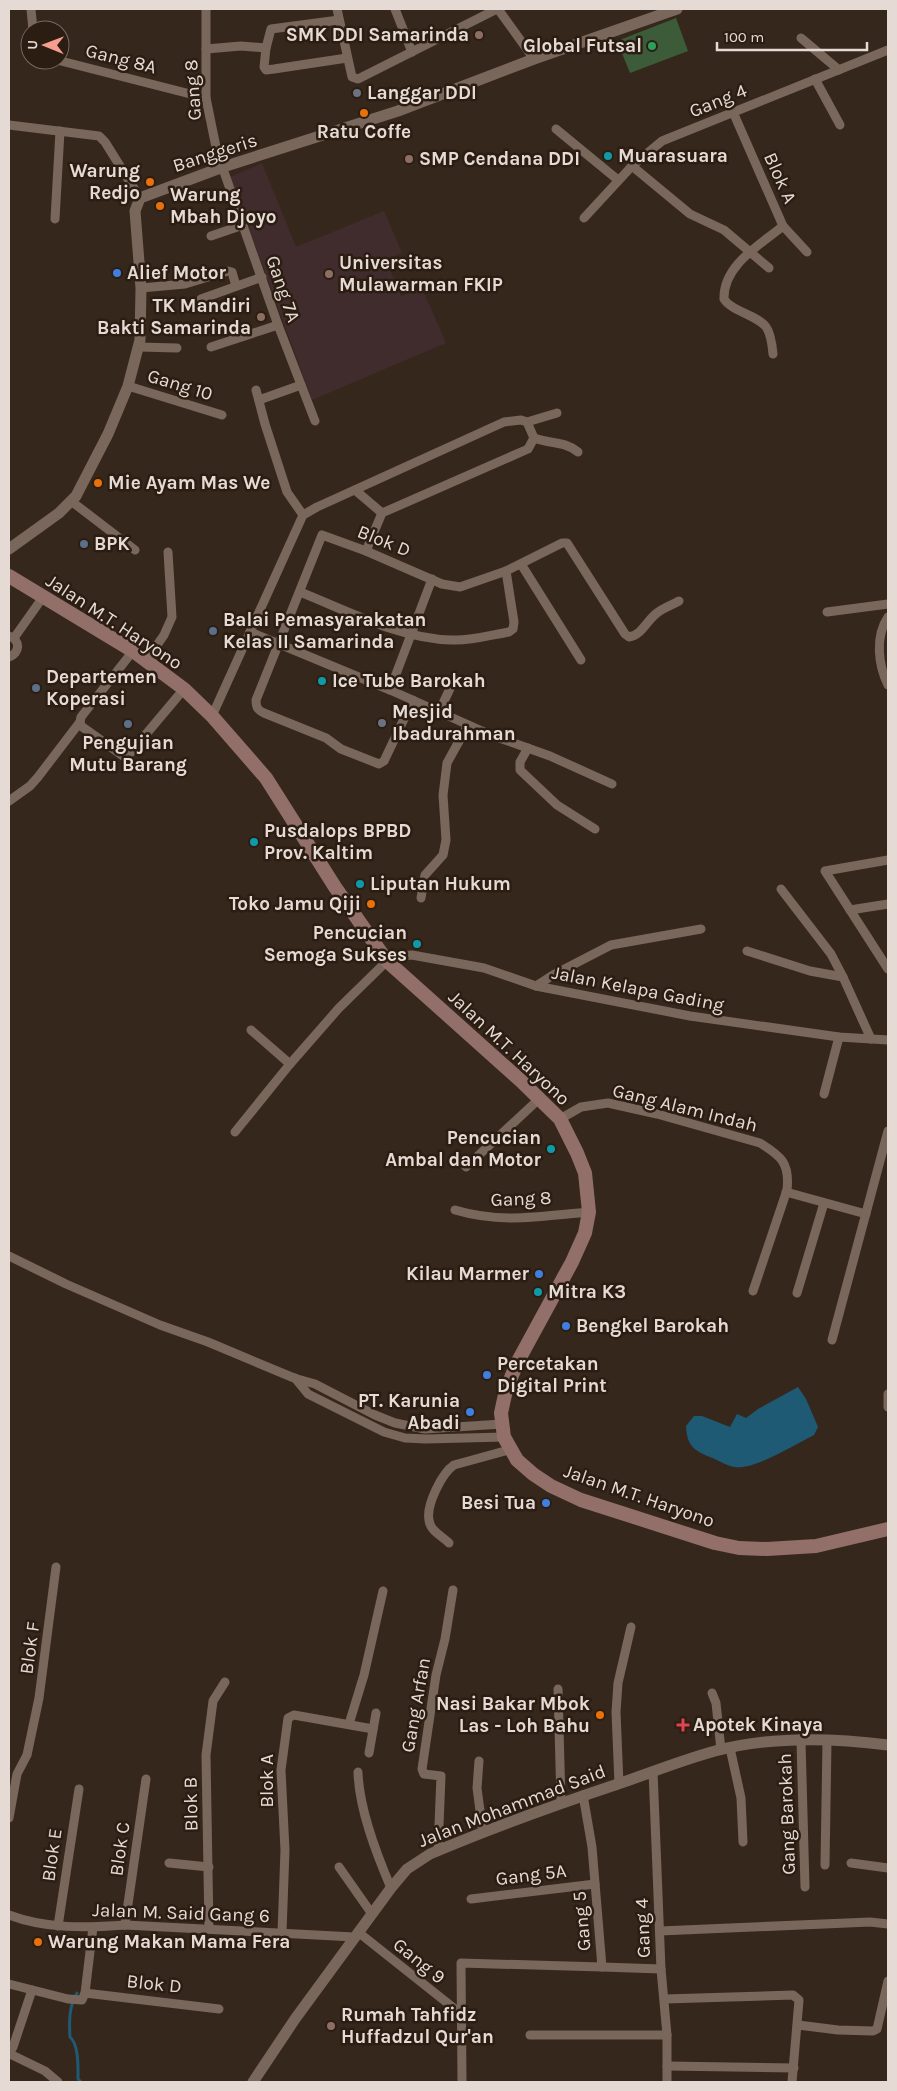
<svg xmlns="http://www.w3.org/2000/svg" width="897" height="2091" viewBox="0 0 897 2091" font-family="Karla,sans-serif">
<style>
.education{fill:#402c2c}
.green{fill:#3c5c39}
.water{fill:#1f5a75}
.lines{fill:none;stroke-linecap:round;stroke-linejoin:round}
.stream{stroke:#1f5a75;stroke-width:3}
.minor{stroke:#79675b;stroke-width:9}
.tertiary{stroke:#79675b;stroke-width:11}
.secondary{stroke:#927069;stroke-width:14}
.education-dot{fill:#8d6e63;stroke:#2c1d13;stroke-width:2}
.leisure-dot{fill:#2e9e5b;stroke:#2c1d13;stroke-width:2}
.worship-dot{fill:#6b7280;stroke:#2c1d13;stroke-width:2}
.food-dot{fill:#e8710a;stroke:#2c1d13;stroke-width:2}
.culture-dot{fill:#0f9aa8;stroke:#2c1d13;stroke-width:2}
.shop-dot{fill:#3f7fe0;stroke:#2c1d13;stroke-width:2}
.service-dot{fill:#5c6f8a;stroke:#2c1d13;stroke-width:2}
.health-dot{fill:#e0444e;stroke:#2c1d13;stroke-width:2}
.labels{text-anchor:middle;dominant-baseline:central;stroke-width:5;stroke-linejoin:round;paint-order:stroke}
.poi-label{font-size:19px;font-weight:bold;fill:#e5dbd4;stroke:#2c1d13;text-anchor:start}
.street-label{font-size:19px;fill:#e5dbd4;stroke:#2c1d13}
</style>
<rect width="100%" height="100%" fill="#36271d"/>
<!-- education -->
<polygon class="education" points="262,163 296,247 384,211 402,253 386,260 401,296 422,288 446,343 312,400 230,177"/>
<!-- green -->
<polygon class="green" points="676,18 688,51 630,73 617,41"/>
<!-- water -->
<path class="water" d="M798,1387L806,1399L818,1427L814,1435C796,1444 754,1470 735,1467C727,1466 718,1460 710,1457C693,1450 687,1445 686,1426L694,1416H702L730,1427L737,1414L746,1418L758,1409Z"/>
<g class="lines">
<!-- stream -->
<path class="stream" d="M77,1993C69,2007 69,2020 70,2037C79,2045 78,2067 78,2079L81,2082"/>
<!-- minor -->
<g class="minor">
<polyline points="31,9 33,30"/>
<polyline points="206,9 206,98 217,152 278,325 315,421"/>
<polyline points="337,9 352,77 358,79 497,9"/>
<polyline points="395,9 412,52"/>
<polyline points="498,9 534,59"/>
<polyline points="339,20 271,29 266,48 264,67 266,70 274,69 347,58"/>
<polyline points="801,38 839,70"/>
<polyline points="206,49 241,46 266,48"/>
<polyline points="57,60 206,98"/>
<polyline points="815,79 840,125"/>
<polyline points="733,112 783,226 807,252"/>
<polyline points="9,125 99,136 105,142 140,198"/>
<polyline points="556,129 618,180"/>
<polyline points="632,166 690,214 724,230 769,268"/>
<polyline points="584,218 632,166 662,141 888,50"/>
<polyline points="55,219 60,131"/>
<polyline points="211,236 243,225"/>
<polyline points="141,288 185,284 228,271 232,272 236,286"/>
<polyline points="201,299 262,277"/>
<polyline points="139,347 177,348"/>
<polyline points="211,347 278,325"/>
<path d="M773,354C770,321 764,323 736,309C731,306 727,304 724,299C723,265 760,245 783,226"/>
<polyline points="128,386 222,415"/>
<polyline points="256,390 265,424 287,492 303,515"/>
<polyline points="259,400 301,385"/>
<polyline points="527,422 557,413"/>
<path d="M534,438C550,444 565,441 578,452"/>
<polyline points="355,490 382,513"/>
<polyline points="71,501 135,550"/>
<polyline points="521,564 581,660"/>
<path d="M300,592C348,611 400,639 452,640C471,641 491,635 509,632L513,629L514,622L506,571"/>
<polyline points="827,612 888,604"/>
<path d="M888,617C875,636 878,665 888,685"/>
<polyline points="250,632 390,690 491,735 550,756 612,784"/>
<polyline points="14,638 43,597"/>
<polyline points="133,651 81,717 80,722 81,726 126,758 184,689"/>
<path d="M9,657C20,653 21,640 9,636"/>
<polyline points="146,661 164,635 172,617 168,552"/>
<polyline points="390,690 432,579"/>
<path d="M413,700L384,761L379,764L341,749L326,738L264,713C258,710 256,708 256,700L322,535L366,551L442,584L460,587L506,571L562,543H567L625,634L629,637C642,635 647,620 657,613C663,608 672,605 679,601"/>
<polyline points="439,712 453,682"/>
<polyline points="212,716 303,515 317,507 504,422 521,420 527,422 534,438 528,449 382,513 366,551"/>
<polyline points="528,748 520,762 520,770 557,805 595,829"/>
<polyline points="9,801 30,786 38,777 80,722"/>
<polyline points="888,860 825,871 888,969"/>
<polyline points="781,889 831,954 843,977 871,1039"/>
<polyline points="421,898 425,875 443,855 446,840 443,795 447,763 468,725"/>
<polyline points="850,910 888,904"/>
<polyline points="747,951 810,971 843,977"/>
<polyline points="536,986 553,975 611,945 701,929"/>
<polyline points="251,1030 290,1064"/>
<polyline points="824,1094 839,1037"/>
<path d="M560,1119L581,1107L608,1103L657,1114L760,1143C781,1156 790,1163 787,1190L753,1291"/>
<polyline points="235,1132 290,1064 339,1008 387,961 402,956 412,955 484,968 536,986 690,1016 839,1037 888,1040"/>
<polyline points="466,1167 539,1099"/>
<polyline points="786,1192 866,1214"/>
<path d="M455,1210C502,1224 542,1216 589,1212"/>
<polyline points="9,1256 66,1284 160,1325 208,1342 294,1378 315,1384 375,1415 395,1423 425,1429 502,1424"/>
<polyline points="797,1293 824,1203"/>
<polyline points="832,1340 888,1131"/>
<polyline points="295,1378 308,1394 384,1432 405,1438 426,1439 504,1437"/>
<polyline points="888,1394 888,1407"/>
<path d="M449,1543C442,1536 430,1531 429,1520C426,1505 442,1473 454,1465L512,1449"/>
<polyline points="558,1689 561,1803"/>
<polyline points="712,1693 716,1703 721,1750"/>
<polyline points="349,1724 364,1675 383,1591"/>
<polyline points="801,1741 805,1887"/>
<polyline points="730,1748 741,1798 743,1842"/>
<polyline points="369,1753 376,1713"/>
<polyline points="479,1761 477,1788 483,1833"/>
<polyline points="653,1771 661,1969 667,2035 667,2082"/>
<path d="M358,1772C359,1809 376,1853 391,1888"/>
<polyline points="619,1784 616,1712 618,1683 631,1627"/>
<polyline points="9,1818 17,1774 27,1755 39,1698 56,1567"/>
<polyline points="438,1850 441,1776 424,1774 422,1769 436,1675 445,1639 453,1590"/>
<polyline points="169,1863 209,1867"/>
<polyline points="851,1863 888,1868"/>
<polyline points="825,1865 827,1741"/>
<polyline points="339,1867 372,1914"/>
<polyline points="471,1899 595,1884"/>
<path d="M9,1915C46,1929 86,1928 125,1925L354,1937"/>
<polyline points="125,1925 146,1779"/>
<polyline points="58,1926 79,1789"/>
<polyline points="209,1929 206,1755 213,1701 225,1682"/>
<polyline points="660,1931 870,1922 888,1924"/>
<polyline points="282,1932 285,1850 281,1770 288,1718 294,1715 373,1729"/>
<polyline points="358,1932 460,2013"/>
<polyline points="602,1967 661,1969"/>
<polyline points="9,1984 68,1999 82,2000 85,1993 93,1927"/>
<polyline points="85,1993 219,2009"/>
<polyline points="665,1999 793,1995 799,2000 792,2082"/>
<polyline points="798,2025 838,2030 873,2031 877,2029 888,1981"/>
<polyline points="530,2035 667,2035"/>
<polyline points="9,2053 13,2047 32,1990"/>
<polyline points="10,2054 45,2071 58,2082"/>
<polyline points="667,2066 794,2068"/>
<polyline points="462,2082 461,1963 602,1967 592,1847 583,1795"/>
</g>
<!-- tertiary -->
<g class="tertiary">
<polyline points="9,549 59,513 76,496 108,434 128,386 140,340 141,288 135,211 140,198 223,167 398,111 534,59 677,9"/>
<path d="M253,2082L295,2019L391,1888L407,1869L430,1854C491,1828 555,1805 618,1784C650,1773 682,1760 715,1751C770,1736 833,1738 888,1745"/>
</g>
<!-- secondary -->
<polyline class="secondary" points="9,576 133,651 184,689 212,716 266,778 335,887 387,961 520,1080 560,1119 577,1153 585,1173 589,1212 585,1233 572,1262 517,1363 506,1390 501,1413 504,1437 517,1460 533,1474 551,1486 581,1500 715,1543 739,1548 767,1549 816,1546 888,1529"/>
</g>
<!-- markers -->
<g class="education-dot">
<circle cx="479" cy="35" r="5"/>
<circle cx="409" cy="159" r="5"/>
<circle cx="329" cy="274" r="5"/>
<circle cx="261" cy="317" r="5"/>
<circle cx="331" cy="2026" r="5"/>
</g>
<circle class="leisure-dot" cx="652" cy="46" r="5"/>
<g class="worship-dot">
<circle cx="357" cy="93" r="5"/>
<circle cx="382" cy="723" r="5"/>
</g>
<g class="food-dot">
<circle cx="364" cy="113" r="5"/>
<circle cx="150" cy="182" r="5"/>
<circle cx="160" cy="206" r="5"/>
<circle cx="98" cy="483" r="5"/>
<circle cx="371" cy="904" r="5"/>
<circle cx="600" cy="1715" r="5"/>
<circle cx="38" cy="1942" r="5"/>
</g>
<g class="culture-dot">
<circle cx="608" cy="156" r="5"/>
<circle cx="322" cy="681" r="5"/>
<circle cx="254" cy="842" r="5"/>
<circle cx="360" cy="884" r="5"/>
<circle cx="417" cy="944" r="5"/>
<circle cx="551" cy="1149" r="5"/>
<circle cx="538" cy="1292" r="5"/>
</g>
<g class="shop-dot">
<circle cx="117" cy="273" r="5"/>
<circle cx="539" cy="1274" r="5"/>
<circle cx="566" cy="1326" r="5"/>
<circle cx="487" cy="1375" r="5"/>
<circle cx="470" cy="1412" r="5"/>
<circle cx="546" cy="1503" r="5"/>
</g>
<g class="service-dot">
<circle cx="84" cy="544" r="5"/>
<circle cx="213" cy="631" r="5"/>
<circle cx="36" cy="688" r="5"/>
<circle cx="128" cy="724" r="5"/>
</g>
<path class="health-dot" d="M680.5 1717.5h5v5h5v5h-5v5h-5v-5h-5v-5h5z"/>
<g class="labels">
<!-- poi labels -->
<g class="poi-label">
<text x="469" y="35" text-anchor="end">SMK DDI Samarinda</text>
<text x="642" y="46" text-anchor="end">Global Futsal</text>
<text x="367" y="93">Langgar DDI</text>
<text x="364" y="132" text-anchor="middle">Ratu Coffe</text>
<text x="618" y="156">Muarasuara</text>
<text x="419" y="159">SMP Cendana DDI</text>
<text x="140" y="171" text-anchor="end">Warung<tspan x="140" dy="22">Redjo</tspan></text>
<text x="170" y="195">Warung<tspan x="170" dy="22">Mbah Djoyo</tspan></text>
<text x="339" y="263">Universitas<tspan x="339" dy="22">Mulawarman FKIP</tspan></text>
<text x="127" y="273">Alief Motor</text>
<text x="251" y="306" text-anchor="end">TK Mandiri<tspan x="251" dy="22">Bakti Samarinda</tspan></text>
<text x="108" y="483">Mie Ayam Mas We</text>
<text x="94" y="544">BPK</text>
<text x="223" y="620">Balai Pemasyarakatan<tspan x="223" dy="22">Kelas II Samarinda</tspan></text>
<text x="46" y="677">Departemen<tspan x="46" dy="22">Koperasi</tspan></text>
<text x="332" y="681">Ice Tube Barokah</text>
<text x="392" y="712">Mesjid<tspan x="392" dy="22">Ibadurahman</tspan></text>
<text x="128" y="743" text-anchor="middle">Pengujian<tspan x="128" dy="22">Mutu Barang</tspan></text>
<text x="264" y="831">Pusdalops BPBD<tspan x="264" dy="22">Prov. Kaltim</tspan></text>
<text x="370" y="884">Liputan Hukum</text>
<text x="361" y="904" text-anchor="end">Toko Jamu Qiji</text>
<text x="407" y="933" text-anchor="end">Pencucian<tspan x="407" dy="22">Semoga Sukses</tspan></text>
<text x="541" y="1138" text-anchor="end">Pencucian<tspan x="541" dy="22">Ambal dan Motor</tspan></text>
<text x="529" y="1274" text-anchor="end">Kilau Marmer</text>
<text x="548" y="1292">Mitra K3</text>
<text x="576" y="1326">Bengkel Barokah</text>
<text x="497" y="1364">Percetakan<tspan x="497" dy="22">Digital Print</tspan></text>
<text x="460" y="1401" text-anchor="end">PT. Karunia<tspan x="460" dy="22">Abadi</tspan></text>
<text x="536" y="1503" text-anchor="end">Besi Tua</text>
<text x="590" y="1704" text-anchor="end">Nasi Bakar Mbok<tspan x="590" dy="22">Las - Loh Bahu</tspan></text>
<text x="693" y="1725">Apotek Kinaya</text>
<text x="48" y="1942">Warung Makan Mama Fera</text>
<text x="341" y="2015">Rumah Tahfidz<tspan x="341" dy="22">Huffadzul Qur'an</tspan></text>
</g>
<!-- street labels -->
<g class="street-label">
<text transform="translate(121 59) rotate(14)">Gang 8A</text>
<text transform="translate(193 90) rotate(-94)">Gang 8</text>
<text transform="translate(718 101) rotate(-22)">Gang 4</text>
<text transform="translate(215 153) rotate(-18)">Banggeris</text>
<text transform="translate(780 178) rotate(66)">Blok A</text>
<text transform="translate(283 289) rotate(71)">Gang 7A</text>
<text transform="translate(180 385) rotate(17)">Gang 10</text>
<text transform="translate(384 541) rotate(22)">Blok D</text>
<text transform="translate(114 622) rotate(33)">Jalan M.T. Haryono</text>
<text transform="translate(638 989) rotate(11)">Jalan Kelapa Gading</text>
<text transform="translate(509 1048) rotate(43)">Jalan M.T. Haryono</text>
<text transform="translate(685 1108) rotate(14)">Gang Alam Indah</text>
<text transform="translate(521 1199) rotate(-2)">Gang 8</text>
<text transform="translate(639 1496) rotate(19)">Jalan M.T. Haryono</text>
<text transform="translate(30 1648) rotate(-82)">Blok F</text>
<text transform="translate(416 1705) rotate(-80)">Gang Arfan</text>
<text transform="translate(267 1781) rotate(-90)">Blok A</text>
<text transform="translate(191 1804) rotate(-91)">Blok B</text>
<text transform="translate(512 1806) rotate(-21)">Jalan Mohammad Said</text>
<text transform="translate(787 1814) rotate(-92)">Gang Barokah</text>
<text transform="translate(120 1849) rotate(-82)">Blok C</text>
<text transform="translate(52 1855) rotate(-82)">Blok E</text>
<text transform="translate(531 1875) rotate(-7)">Gang 5A</text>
<text transform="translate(181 1913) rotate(2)">Jalan M. Said Gang 6</text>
<text transform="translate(582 1921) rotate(-95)">Gang 5</text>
<text transform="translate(643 1928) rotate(-92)">Gang 4</text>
<text transform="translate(419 1961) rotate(39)">Gang 9</text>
<text transform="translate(154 1984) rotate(6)">Blok D</text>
</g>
</g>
<!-- border -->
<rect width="897" height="2091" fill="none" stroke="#e5dbd4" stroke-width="20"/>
<!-- north arrow -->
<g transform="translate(45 45) rotate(271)"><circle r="24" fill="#2c1d13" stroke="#766960"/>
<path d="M0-4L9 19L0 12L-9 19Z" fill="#f59d8e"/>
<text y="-8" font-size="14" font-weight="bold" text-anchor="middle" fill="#e5dbd4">U</text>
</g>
<!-- scale -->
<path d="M717 42v8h150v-8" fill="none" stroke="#e5dbd4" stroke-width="2.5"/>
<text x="724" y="42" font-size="15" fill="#e5dbd4" stroke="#2c1d13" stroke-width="4" paint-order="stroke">100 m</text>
</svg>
